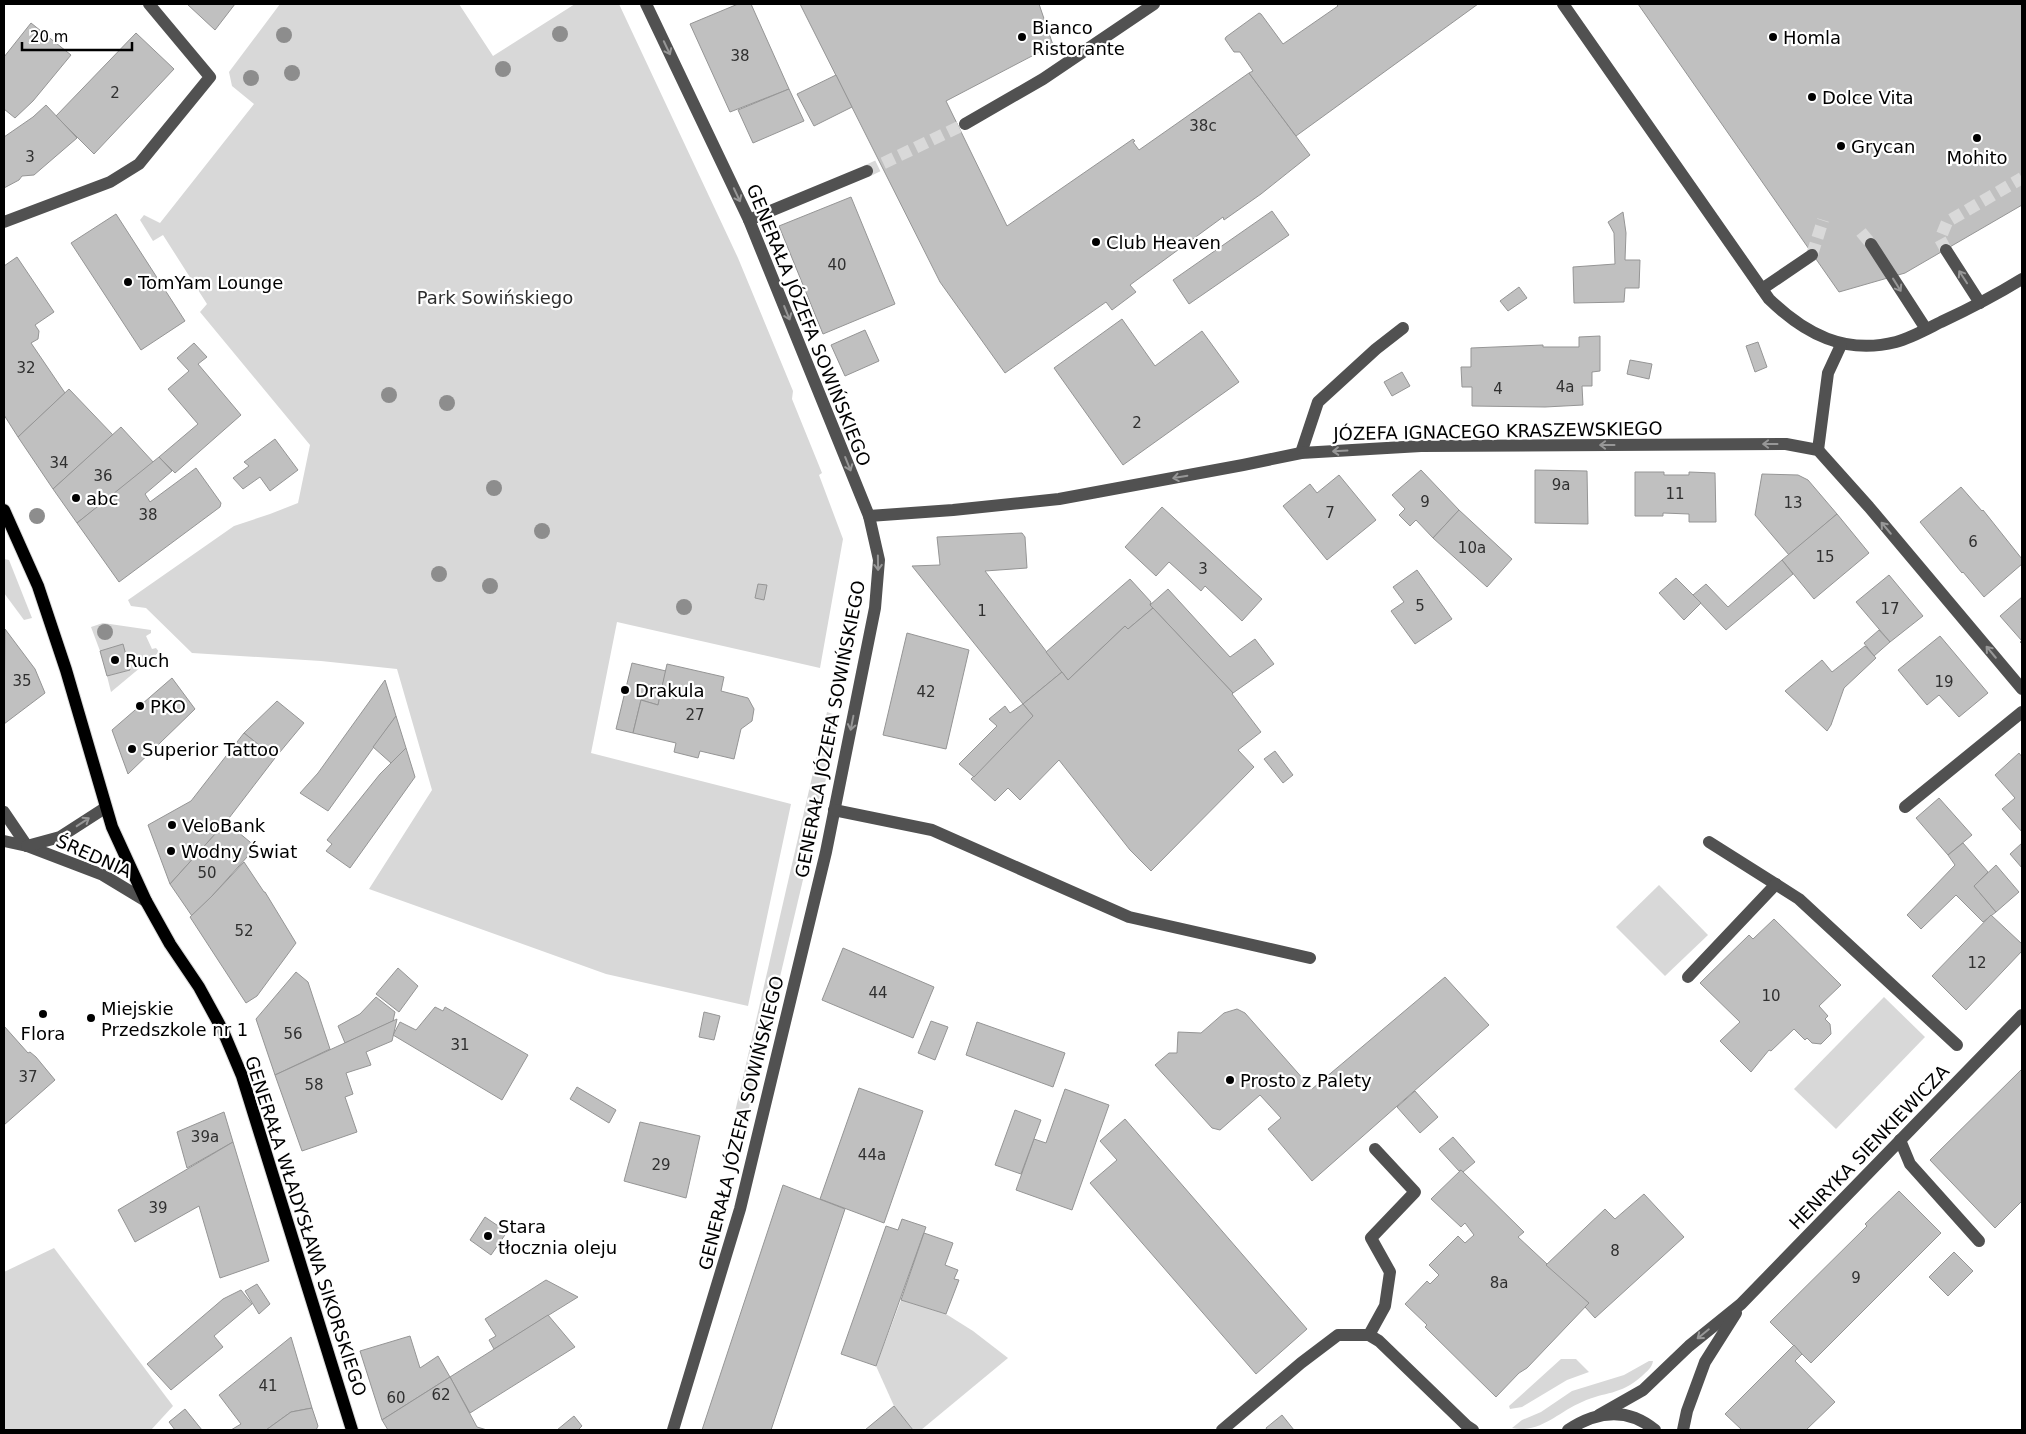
<svg xmlns="http://www.w3.org/2000/svg" width="2026" height="1434" viewBox="0 0 2026 1434" font-family="'DejaVu Sans',sans-serif">
<style>
.green{fill:#d8d8d8}
.building{fill:#c0c0c0;stroke:#959595}
.lines{fill:none;stroke-linecap:round;stroke-linejoin:round}
.minor-tunnel{stroke:#d9d9d9;stroke-width:12;stroke-dasharray:12 6;stroke-linecap:butt}
.major-casing{stroke:#dbdbdb;stroke-width:14}
.minor{stroke:#515151;stroke-width:12}
.major{stroke:#000;stroke-width:12}
.tree{fill:#8d8d8d}
.oneway{stroke:#979797}
.poi-dot{fill:#000;stroke:#fff;stroke-width:2}
.labels{text-anchor:middle;dominant-baseline:central;stroke-width:4.5;stroke-linejoin:round;paint-order:stroke}
.number-label{font-size:15px;fill:#303030}
.poi-label{font-size:18px;fill:#000;stroke:#fff;text-anchor:start}
.park-label{font-size:18px;fill:#2f2f2f;stroke:#fff}
.street-label{font-size:18px;fill:#000;stroke:#fff}
</style>
<rect width="100%" height="100%" fill="#fff"/>
<!-- green -->
<g class="green">
<polygon points="280,4 459,4 493,56 575,4 619,4 738,258 793,391 792,399 822,473 819,475 843,539 820,668 617,622 591,753 791,804 748,1006 606,974 369,889 432,790 397,669 321,661 192,653 146,608 131,606 128,600 234,526 270,514 298,503 310,445 200,312 207,304 163,235 153,241 140,220 144,215 160,223 254,104 232,86 229,72"/>
<polygon points="4,559 9,560 32,618 24,620 4,593"/>
<polygon points="103,623 151,630 151,633 146,636 152,649 156,648 159,652 111,692 107,676 130,670 123,645 100,651 91,627"/>
<polygon points="827,712 839,716 819,812 749,1108 741,1112 735,1112"/>
<polygon points="1659,885 1708,935 1665,976 1616,927"/>
<polygon points="1884,997 1925,1037 1836,1129 1794,1089"/>
<polygon points="54,1248 173,1406 151,1430 4,1430 4,1272"/>
<polygon points="901,1300 946,1314 973,1331 1008,1358 921,1430 913,1430 894,1406 876,1366"/>
<polygon points="1561,1359 1576,1359 1589,1372 1567,1380 1522,1407 1510,1409 1509,1406"/>
<path d="M1649,1361H1653C1652,1368 1647,1371 1642,1376C1619,1396 1606,1391 1582,1402C1558,1412 1540,1434 1512,1428L1522,1420L1541,1412L1572,1391L1624,1375Z"/>
</g>
<!-- building -->
<g class="building">
<polygon points="187,4 235,4 215,30"/>
<polygon points="738,4 751,4 789,89 730,112 690,24"/>
<polygon points="800,4 1039,4 1053,45 946,101 1007,226 1133,139 1135,141 1133,142 1139,150 1249,73 1310,155 1261,194 1224,220 1223,217 1130,285 1136,292 1112,310 1106,302 1005,373 940,282"/>
<polygon points="1336,4 1478,4 1296,136 1249,73 1253,71 1240,52 1234,52 1225,39 1226,37 1259,13 1261,14 1283,44 1338,6"/>
<polygon points="1638,4 2022,4 2022,205 1905,273 1839,292"/>
<polygon points="31,23 71,55 33,101 15,118 4,109 4,57"/>
<polygon points="136,33 174,69 94,154 56,116"/>
<polygon points="836,75 852,107 814,126 797,94"/>
<polygon points="789,89 804,121 753,143 738,110"/>
<polygon points="46,105 77,138 34,175 22,176 19,180 4,188 4,137 33,117"/>
<polygon points="851,197 895,304 823,334 779,226"/>
<polygon points="1272,211 1289,235 1189,304 1173,280"/>
<polygon points="1623,212 1626,233 1625,260 1640,260 1639,288 1625,288 1624,302 1574,303 1573,267 1615,264 1614,233 1608,222"/>
<polygon points="116,214 185,321 141,350 71,243"/>
<polygon points="17,257 54,312 35,325 39,331 38,339 31,343 65,393 18,437 4,415 4,266"/>
<polygon points="1519,287 1527,298 1508,311 1500,301"/>
<polygon points="1122,319 1155,366 1202,331 1239,382 1123,465 1054,368"/>
<polygon points="865,330 879,361 845,376 831,345"/>
<polygon points="1600,336 1600,371 1592,372 1592,386 1582,386 1583,405 1545,407 1472,406 1472,387 1462,387 1461,367 1471,367 1471,348 1543,345 1543,347 1579,347 1579,337"/>
<polygon points="1758,342 1767,367 1755,372 1746,346"/>
<polygon points="194,343 207,357 198,364 241,415 175,473 159,457 198,424 168,389 189,371 177,358"/>
<polygon points="1630,360 1652,364 1649,379 1627,374"/>
<polygon points="1402,372 1410,386 1392,396 1384,382"/>
<polygon points="69,389 113,435 53,489 18,437"/>
<polygon points="121,427 154,463 77,523 53,489"/>
<polygon points="275,439 298,470 270,491 260,477 243,489 233,478 249,466 244,462"/>
<polygon points="159,457 172,471 145,494 150,502 196,468 221,503 220,507 119,582 77,523"/>
<polygon points="1421,470 1459,510 1433,538 1416,520 1410,526 1399,515 1405,509 1392,495"/>
<polygon points="1535,470 1587,471 1588,524 1535,523"/>
<polygon points="1635,472 1664,472 1664,475 1689,475 1689,472 1715,473 1716,522 1689,522 1689,514 1663,513 1663,516 1635,516"/>
<polygon points="1762,474 1798,475 1808,480 1837,514 1789,555 1755,515"/>
<polygon points="1339,475 1376,520 1327,560 1283,506 1310,484 1317,493"/>
<polygon points="1961,487 1982,511 1983,510 2022,559 2022,564 1984,597 1963,572 1962,573 1920,522"/>
<polygon points="1162,507 1262,599 1242,621 1205,586 1201,591 1169,562 1156,576 1125,547"/>
<polygon points="1459,510 1512,559 1487,587 1433,538"/>
<polygon points="1837,514 1869,553 1814,599 1782,560"/>
<polygon points="1022,533 1025,537 1027,568 985,571 1062,672 1023,704 912,566 940,565 937,537"/>
<polygon points="1782,560 1793,574 1726,630 1693,595 1706,584 1728,607"/>
<polygon points="1417,570 1452,619 1415,644 1391,611 1404,602 1393,587"/>
<polygon points="1889,575 1923,616 1890,642 1856,602"/>
<polygon points="1676,578 1701,603 1684,620 1659,593"/>
<polygon points="1130,579 1151,602 1150,605 1153,608 1128,629 1125,626 1068,680 1046,652"/>
<polygon points="758,584 767,585 764,600 755,598"/>
<polygon points="1168,589 1230,657 1255,639 1274,664 1233,693 1150,605"/>
<polygon points="2022,597 2022,644 2020,642 2022,641 2000,616"/>
<polygon points="1153,608 1233,693 1232,694 1261,732 1238,750 1254,767 1151,871 1130,850 1059,760 1020,800 1008,788 995,801 971,779 1033,716 1023,704 1062,672 1068,680 1125,626 1128,629"/>
<polygon points="5,629 35,669 45,693 4,724"/>
<polygon points="1879,630 1890,642 1874,656 1864,643"/>
<polygon points="907,633 969,650 946,749 883,735"/>
<polygon points="1940,636 1988,693 1959,717 1939,695 1927,705 1898,670"/>
<polygon points="123,644 130,670 107,676 100,651"/>
<polygon points="1865,646 1876,658 1844,688 1831,725 1827,731 1785,691 1822,660 1832,672"/>
<polygon points="632,663 666,671 658,705 641,700 633,733 616,729"/>
<polygon points="667,664 724,677 721,691 748,698 754,709 752,721 741,729 734,759 700,751 698,758 674,752 676,743 633,733 641,700 658,705"/>
<polygon points="172,678 195,709 128,774 112,730"/>
<polygon points="385,680 396,716 328,811 300,793 318,773"/>
<polygon points="277,701 304,723 275,758 244,733"/>
<polygon points="1023,704 1033,716 974,777 959,764 997,726 989,719 1005,706 1010,713"/>
<polygon points="396,716 406,748 391,763 373,747"/>
<polygon points="244,733 275,758 226,822 170,884 148,825 191,801"/>
<polygon points="406,748 415,777 350,868 326,851 332,844 327,840 380,774"/>
<polygon points="1275,751 1293,775 1283,783 1264,759"/>
<polygon points="2019,753 2022,757 2022,832 2002,809 2015,798 1995,775"/>
<polygon points="1939,798 1972,835 1948,855 1916,818"/>
<polygon points="226,822 256,847 212,896 192,916 170,884"/>
<polygon points="1963,843 1988,872 1974,886 1996,912 1983,922 1956,895 1921,929 1907,915 1955,865 1948,855"/>
<polygon points="2022,843 2022,868 2010,854"/>
<polygon points="244,862 264,892 265,892 296,943 257,996 246,1003 190,917 212,896"/>
<polygon points="1996,865 2019,892 1996,912 1974,886"/>
<polygon points="1991,915 2022,944 2022,951 1966,1010 1932,976"/>
<polygon points="1774,919 1841,985 1819,1006 1828,1016 1825,1019 1830,1024 1831,1034 1821,1044 1812,1043 1807,1038 1805,1040 1794,1029 1771,1051 1769,1050 1751,1072 1720,1041 1740,1022 1700,983 1749,935 1753,939"/>
<polygon points="843,948 934,987 913,1038 822,1000"/>
<polygon points="398,968 418,986 399,1012 376,994"/>
<polygon points="296,972 308,982 330,1049 275,1075 256,1019"/>
<polygon points="1445,977 1489,1025 1312,1181 1268,1129 1281,1118 1260,1095 1220,1130 1212,1128 1155,1065 1169,1053 1177,1053 1178,1032 1201,1033 1224,1013 1237,1009 1245,1013 1312,1089"/>
<polygon points="376,997 395,1012 393,1021 345,1043 338,1026 360,1014"/>
<polygon points="435,1007 443,1011 445,1007 528,1055 502,1100 393,1035 400,1022 416,1030"/>
<polygon points="704,1012 720,1016 714,1040 699,1037"/>
<polygon points="397,1019 392,1041 366,1052 371,1065 346,1073 353,1094 345,1097 357,1132 302,1151 275,1075"/>
<polygon points="931,1021 948,1027 935,1060 918,1053"/>
<polygon points="977,1022 1065,1053 1053,1087 966,1055"/>
<polygon points="4,1026 28,1053 30,1052 36,1057 55,1080 4,1125"/>
<polygon points="2022,1069 2022,1201 1995,1228 1930,1160"/>
<polygon points="577,1087 616,1110 609,1123 570,1099"/>
<polygon points="859,1088 923,1111 884,1223 820,1199"/>
<polygon points="1065,1089 1109,1105 1072,1210 1016,1190 1034,1139 1046,1143"/>
<polygon points="1415,1091 1438,1117 1420,1133 1397,1107"/>
<polygon points="1015,1110 1041,1120 1021,1174 995,1165"/>
<polygon points="224,1112 233,1142 187,1168 177,1132"/>
<polygon points="1125,1119 1307,1329 1256,1374 1090,1183 1117,1160 1100,1141"/>
<polygon points="640,1122 700,1136 686,1198 624,1181"/>
<polygon points="1453,1137 1475,1162 1463,1172 1461,1170 1459,1171 1439,1149"/>
<polygon points="233,1142 269,1261 220,1278 199,1206 135,1242 118,1210"/>
<polygon points="1461,1170 1524,1232 1518,1237 1589,1303 1527,1368 1519,1373 1496,1397 1425,1327 1427,1325 1405,1304 1427,1281 1430,1284 1439,1275 1429,1265 1458,1236 1465,1243 1474,1235 1465,1223 1461,1227 1431,1199"/>
<polygon points="783,1185 845,1209 771,1430 702,1430"/>
<polygon points="1899,1191 1941,1233 1811,1363 1770,1322 1867,1226 1865,1224"/>
<polygon points="1644,1194 1684,1237 1595,1318 1585,1307 1589,1303 1546,1265 1605,1209 1615,1219"/>
<polygon points="485,1217 507,1232 491,1255 470,1240"/>
<polygon points="902,1219 926,1227 876,1366 841,1354 886,1226 898,1230"/>
<polygon points="924,1233 953,1243 945,1265 958,1270 954,1279 959,1280 946,1314 901,1300"/>
<polygon points="1954,1252 1973,1271 1948,1296 1929,1277"/>
<polygon points="546,1280 578,1297 494,1349 489,1340 496,1336 485,1319"/>
<polygon points="257,1284 270,1304 259,1314 245,1291"/>
<polygon points="241,1290 252,1304 214,1336 223,1347 171,1390 147,1364 223,1299"/>
<polygon points="548,1315 575,1347 470,1413 450,1377"/>
<polygon points="410,1336 420,1368 438,1356 450,1377 382,1420 360,1351"/>
<polygon points="291,1337 312,1408 291,1412 266,1430 231,1430 241,1424 219,1395"/>
<polygon points="1794,1345 1802,1354 1795,1361 1835,1402 1806,1430 1742,1430 1725,1414"/>
<polygon points="450,1377 477,1427 487,1430 388,1430 382,1420"/>
<polygon points="894,1406 913,1430 865,1430"/>
<polygon points="312,1408 318,1426 316,1430 266,1430 291,1412"/>
<polygon points="185,1409 202,1430 175,1430 169,1422"/>
<polygon points="1282,1415 1294,1430 1267,1430 1266,1428"/>
<polygon points="574,1416 582,1426 578,1430 557,1430"/>
</g>
<g class="lines">
<!-- minor-tunnel -->
<g class="minor-tunnel">
<polyline points="867,171 965,124"/>
<polyline points="1861,232 1871,244"/>
<polyline points="1946,250 1940,239 1947,222 2022,178"/>
<polyline points="1812,255 1823,220"/>
</g>
<defs>
<polyline id="major" points="4,510 38,586 66,670 112,827 146,901 170,944 199,987 223,1031 242,1076 352,1430"/>
</defs>
<!-- major casing -->
<use href="#major" class="major-casing"/>
<!-- minor -->
<g class="minor">
<polyline points="646,4 749,220 869,516 879,560 875,608 826,852 740,1209 673,1430"/>
<path d="M1563,4L1769,299C1805,334 1845,355 1896,342C1911,338 1927,329 1941,322C1969,309 1996,295 2022,279"/>
<polyline points="965,124 1043,79 1154,4"/>
<polyline points="749,220 867,171"/>
<polyline points="4,222 110,182 139,164 210,77 149,4"/>
<polyline points="1871,244 1926,329"/>
<polyline points="1946,250 1980,303"/>
<polyline points="1762,289 1812,255"/>
<polyline points="1818,450 1828,373 1841,345"/>
<polyline points="1301,453 1318,402 1376,349 1403,328"/>
<polyline points="869,516 953,510 1059,499 1243,465 1301,453 1421,446 1786,444 1818,450 1869,507 2022,689"/>
<polyline points="1905,807 2022,712"/>
<polyline points="834,810 932,830 1129,917 1310,958"/>
<polyline points="4,812 27,846"/>
<polyline points="4,841 27,846 103,875 146,901"/>
<polyline points="1709,842 1799,899 1957,1045"/>
<polyline points="27,846 60,837 105,808"/>
<polyline points="1688,977 1776,884"/>
<polyline points="1900,1140 1910,1164 1979,1241"/>
<polyline points="1369,1335 1385,1306 1390,1272 1371,1238 1415,1192 1375,1149"/>
<polyline points="1599,1415 1643,1390 1689,1346 1741,1304 2022,1015"/>
<polyline points="1222,1430 1301,1363 1338,1335 1369,1335 1379,1341 1467,1426 1473,1430"/>
<path d="M1568,1430C1597,1411 1627,1407 1655,1430"/>
<polyline points="1683,1430 1687,1411 1705,1362 1736,1313"/>
</g>
<!-- major -->
<use href="#major" class="major"/>
</g>
<!-- trees -->
<g class="tree">
<circle cx="560" cy="34" r="8"/>
<circle cx="284" cy="35" r="8"/>
<circle cx="503" cy="69" r="8"/>
<circle cx="292" cy="73" r="8"/>
<circle cx="251" cy="78" r="8"/>
<circle cx="389" cy="395" r="8"/>
<circle cx="447" cy="403" r="8"/>
<circle cx="494" cy="488" r="8"/>
<circle cx="37" cy="516" r="8"/>
<circle cx="542" cy="531" r="8"/>
<circle cx="439" cy="574" r="8"/>
<circle cx="490" cy="586" r="8"/>
<circle cx="684" cy="607" r="8"/>
<circle cx="105" cy="632" r="8"/>
</g>
<!-- one-way arrows -->
<defs><path id="oneway-shaft" d="M-6 0H5M1.5-3L5.5 0L1.5 3" fill="none" stroke-width="1.6" stroke-linecap="round" stroke-linejoin="round" transform="scale(1.25)"/></defs>
<g class="oneway">
<use href="#oneway-shaft" transform="translate(667 48) rotate(65)"/>
<use href="#oneway-shaft" transform="translate(737 195) rotate(65)"/>
<use href="#oneway-shaft" transform="translate(1963 277) rotate(-123)"/>
<use href="#oneway-shaft" transform="translate(1897 285) rotate(58)"/>
<use href="#oneway-shaft" transform="translate(787 313) rotate(68)"/>
<use href="#oneway-shaft" transform="translate(1770 444) rotate(180)"/>
<use href="#oneway-shaft" transform="translate(1607 445) rotate(180)"/>
<use href="#oneway-shaft" transform="translate(1340 451) rotate(177)"/>
<use href="#oneway-shaft" transform="translate(848 464) rotate(68)"/>
<use href="#oneway-shaft" transform="translate(1180 477) rotate(170)"/>
<use href="#oneway-shaft" transform="translate(1886 528) rotate(-130)"/>
<use href="#oneway-shaft" transform="translate(878 563) rotate(89)"/>
<use href="#oneway-shaft" transform="translate(1991 652) rotate(-130)"/>
<use href="#oneway-shaft" transform="translate(852 723) rotate(101)"/>
<use href="#oneway-shaft" transform="translate(83 822) rotate(-33)"/>
<use href="#oneway-shaft" transform="translate(1703 1334) rotate(141)"/>
</g>
<!-- markers -->
<g class="poi-dot">
<circle cx="1022" cy="37" r="5"/>
<circle cx="1773" cy="37" r="5"/>
<circle cx="1812" cy="97" r="5"/>
<circle cx="1977" cy="138" r="5"/>
<circle cx="1841" cy="146" r="5"/>
<circle cx="1096" cy="242" r="5"/>
<circle cx="128" cy="282" r="5"/>
<circle cx="76" cy="498" r="5"/>
<circle cx="115" cy="660" r="5"/>
<circle cx="625" cy="690" r="5"/>
<circle cx="140" cy="706" r="5"/>
<circle cx="132" cy="749" r="5"/>
<circle cx="172" cy="825" r="5"/>
<circle cx="171" cy="851" r="5"/>
<circle cx="43" cy="1014" r="5"/>
<circle cx="91" cy="1018" r="5"/>
<circle cx="1230" cy="1080" r="5"/>
<circle cx="488" cy="1236" r="5"/>
</g>
<g class="labels">
<!-- number labels -->
<g class="number-label">
<text x="740" y="56">38</text>
<text x="115" y="93">2</text>
<text x="1203" y="126">38c</text>
<text x="30" y="157">3</text>
<text x="837" y="265">40</text>
<text x="26" y="368">32</text>
<text x="1565" y="387">4a</text>
<text x="1498" y="389">4</text>
<text x="1137" y="423">2</text>
<text x="59" y="463">34</text>
<text x="103" y="476">36</text>
<text x="1561" y="485">9a</text>
<text x="1675" y="494">11</text>
<text x="1425" y="502">9</text>
<text x="1793" y="503">13</text>
<text x="1330" y="513">7</text>
<text x="148" y="515">38</text>
<text x="1973" y="542">6</text>
<text x="1472" y="548">10a</text>
<text x="1825" y="557">15</text>
<text x="1203" y="569">3</text>
<text x="1420" y="606">5</text>
<text x="1890" y="609">17</text>
<text x="982" y="611">1</text>
<text x="22" y="681">35</text>
<text x="1944" y="682">19</text>
<text x="926" y="692">42</text>
<text x="695" y="715">27</text>
<text x="207" y="873">50</text>
<text x="244" y="931">52</text>
<text x="1977" y="963">12</text>
<text x="878" y="993">44</text>
<text x="1771" y="996">10</text>
<text x="293" y="1034">56</text>
<text x="460" y="1045">31</text>
<text x="28" y="1077">37</text>
<text x="314" y="1085">58</text>
<text x="205" y="1137">39a</text>
<text x="872" y="1155">44a</text>
<text x="661" y="1165">29</text>
<text x="158" y="1208">39</text>
<text x="1615" y="1251">8</text>
<text x="1856" y="1278">9</text>
<text x="1499" y="1283">8a</text>
<text x="268" y="1386">41</text>
<text x="441" y="1395">62</text>
<text x="396" y="1398">60</text>
</g>
<!-- poi labels -->
<g class="poi-label">
<text x="1032" y="27">Bianco<tspan x="1032" dy="21">Ristorante</tspan></text>
<text x="1783" y="37">Homla</text>
<text x="1822" y="97">Dolce Vita</text>
<text x="1851" y="146">Grycan</text>
<text x="1977" y="157" text-anchor="middle">Mohito</text>
<text x="1106" y="242">Club Heaven</text>
<text x="138" y="282">TomYam Lounge</text>
<text x="86" y="498">abc</text>
<text x="125" y="660">Ruch</text>
<text x="635" y="690">Drakula</text>
<text x="150" y="706">PKO</text>
<text x="142" y="749">Superior Tattoo</text>
<text x="182" y="825">VeloBank</text>
<text x="181" y="851">Wodny Świat</text>
<text x="101" y="1008">Miejskie<tspan x="101" dy="21">Przedszkole nr 1</tspan></text>
<text x="43" y="1033" text-anchor="middle">Flora</text>
<text x="1240" y="1080">Prosto z Palety</text>
<text x="498" y="1226">Stara<tspan x="498" dy="21">tłocznia oleju</tspan></text>
</g>
<!-- park labels -->
<g class="park-label">
<text x="495" y="297">Park Sowińskiego</text>
</g>
<!-- street labels -->
<g class="street-label">
<text transform="translate(809 325) rotate(68)">GENERAŁA JÓZEFA SOWIŃSKIEGO</text>
<text transform="translate(1498 431) rotate(-1)">JÓZEFA IGNACEGO KRASZEWSKIEGO</text>
<text transform="translate(830 729) rotate(-79)">GENERAŁA JÓZEFA SOWIŃSKIEGO</text>
<text transform="translate(94 856) rotate(24)">ŚREDNIA</text>
<text transform="translate(741 1123) rotate(-76)">GENERAŁA JÓZEFA SOWIŃSKIEGO</text>
<text transform="translate(1869 1147) rotate(-46)">HENRYKA SIENKIEWICZA</text>
<text transform="translate(306 1226) rotate(72)">GENERAŁA WŁADYSŁAWA SIKORSKIEGO</text>
</g>
</g>
<!-- border -->
<rect width="2026" height="1434" fill="none" stroke="#000000" stroke-width="10"/>
<!-- scale -->
<path d="M22 42v8h110v-8" fill="none" stroke="#000000" stroke-width="2.5"/>
<text x="30" y="42" font-size="15" fill="#000000" stroke="#ffffff" stroke-width="4" paint-order="stroke">20 m</text>
</svg>
